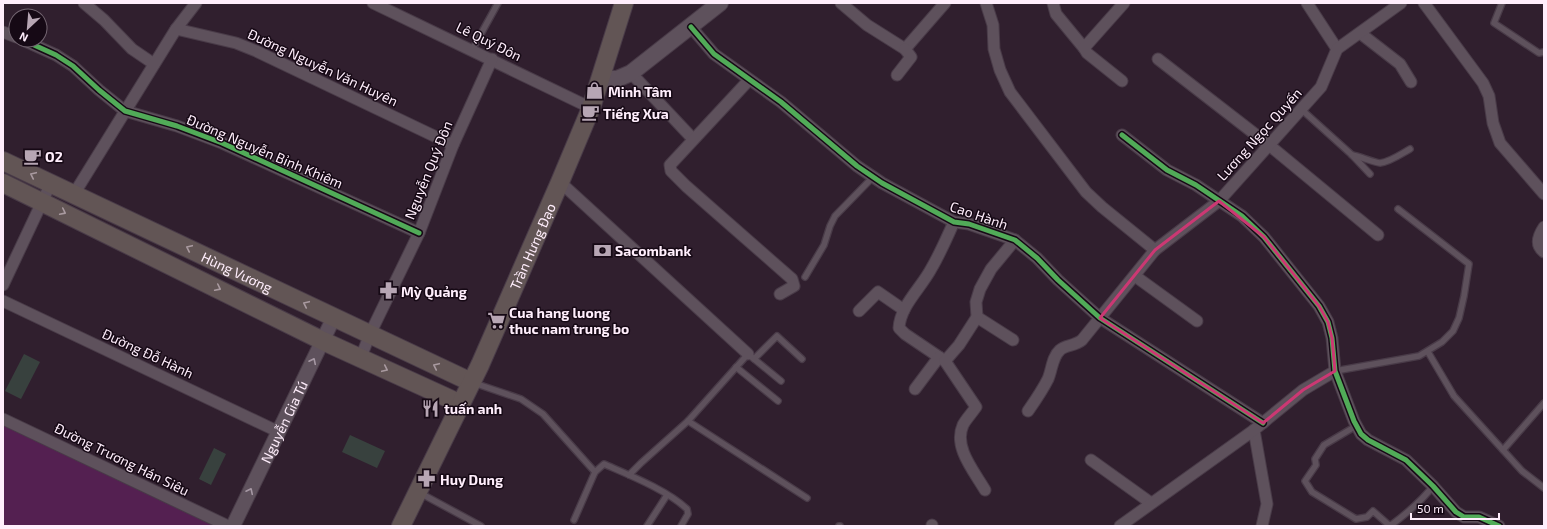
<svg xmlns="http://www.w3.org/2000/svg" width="1547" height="529" viewBox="0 0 1547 529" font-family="'Exo 2',sans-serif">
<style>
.green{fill:#542051}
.building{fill:#38413e}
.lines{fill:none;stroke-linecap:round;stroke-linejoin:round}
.service-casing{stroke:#493b48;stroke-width:8}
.minor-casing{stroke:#493b48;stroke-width:13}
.tertiary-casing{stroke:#493b48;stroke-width:16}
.secondary-casing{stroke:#493b48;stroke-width:18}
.primary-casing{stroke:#493b48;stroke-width:20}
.service{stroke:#5e515c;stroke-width:5.5}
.minor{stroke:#5e515c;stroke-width:11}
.tertiary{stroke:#5e515c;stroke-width:14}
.secondary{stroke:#5e515c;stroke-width:16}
.primary{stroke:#625555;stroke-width:18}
.cycleway-casing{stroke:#160915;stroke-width:8}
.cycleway{stroke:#51ab58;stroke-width:5}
.oneway{stroke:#a99aa0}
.oneway2{stroke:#a698a4}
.marked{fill:none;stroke:#cb3873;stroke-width:3;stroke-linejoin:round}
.labels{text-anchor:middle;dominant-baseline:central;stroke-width:3;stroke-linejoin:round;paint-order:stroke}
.street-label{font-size:14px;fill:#ffeefc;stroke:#160915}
.poi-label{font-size:14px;font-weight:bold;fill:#ffeefc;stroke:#160915;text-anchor:start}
</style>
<rect width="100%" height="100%" fill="#301f2e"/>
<!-- green -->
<polygon class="green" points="3,423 220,526 3,526"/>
<!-- building -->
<g class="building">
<polygon points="24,354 40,362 21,399 5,391"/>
<polygon points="350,435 385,451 377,468 342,452"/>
<polygon points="214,448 226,454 211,485 199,479"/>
</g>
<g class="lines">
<defs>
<g id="service">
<polyline points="1502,3 1494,23 1539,53 1544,52"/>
<polyline points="472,50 498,3"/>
<polyline points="1301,109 1352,155 1370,174"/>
<path d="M1352,155C1359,156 1375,163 1380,163C1390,162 1401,154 1410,149"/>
<polyline points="805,277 824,245 830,226 835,216 873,177"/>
<polyline points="1428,352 1454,396 1522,471 1544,488"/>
<polyline points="754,359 777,336 802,359"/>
<polyline points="736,367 778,401"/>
<polyline points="1335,371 1419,356 1442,342 1453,331 1459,318 1464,296 1469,264 1398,209"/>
<polyline points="474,383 521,399 543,414 595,472"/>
<polyline points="688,421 807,498"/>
<path d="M1356,426L1324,445L1315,459L1316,465L1305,481L1312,492L1356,519L1367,517L1373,511L1390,526C1406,514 1421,502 1433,486"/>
<polyline points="1503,450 1544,403"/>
<polyline points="629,475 641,463 688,421 748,354 781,381"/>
<polyline points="420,493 481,526"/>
<path d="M574,520L595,472L604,464C629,475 667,490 687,509L688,514L681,526"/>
<polyline points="647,526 667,495"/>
<polyline points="839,526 840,526"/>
</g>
<g id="minor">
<polyline points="84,3 104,20 132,49 154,64"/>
<polyline points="373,3 591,108"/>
<polyline points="841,3 867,25 905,49 945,3"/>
<polyline points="986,3 993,25 994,49 1000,70 1010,92 1086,192 1102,207 1155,250"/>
<polyline points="1053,3 1056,14 1084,48"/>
<polyline points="1307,3 1337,49"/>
<polyline points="1424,3 1483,83 1489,96 1493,123 1500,143 1544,194"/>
<polyline points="691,27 714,54 781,102 857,166 882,183 954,222 969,224 1015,240 1037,258 1058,280 1100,318 1263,423"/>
<polyline points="176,29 236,43 256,51 453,145"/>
<polyline points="3,32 16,37"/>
<polyline points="1360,33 1400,64 1411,82"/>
<polyline points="23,40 56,55 73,66 99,90 125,111 177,126 222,143 419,233"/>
<polyline points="1158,59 1269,145 1378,235"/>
<polyline points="631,73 693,139"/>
<polyline points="897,75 911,57 905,49"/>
<polyline points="749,80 670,165 671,171 686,186 792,279 794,286 780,294"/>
<polyline points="1122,81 1087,53 1084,48 1124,3"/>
<polyline points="1122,135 1167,170 1196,185 1242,216 1264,237 1319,306 1328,322 1332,338 1335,371 1354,421 1361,434 1368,440 1406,460 1433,486 1456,512 1464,517 1479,517 1499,526"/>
<polyline points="560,182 748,354"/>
<polyline points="74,194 176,29 196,3"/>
<path d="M1544,227C1538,236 1535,245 1544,252"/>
<polyline points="1135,276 1197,321"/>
<polyline points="3,285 51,183"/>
<polyline points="3,301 279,432"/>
<polyline points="859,311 878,292 904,310"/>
<polyline points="977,317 1013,340"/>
<polyline points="361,357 370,334 419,233 453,145 492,59"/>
<path d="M945,361L905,334L899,328C900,306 921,288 931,269C940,254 947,237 954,222"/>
<polyline points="915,389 939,357"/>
<path d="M1028,411C1035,401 1042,391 1048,379C1052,370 1052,357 1060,350C1065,345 1075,346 1082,340L1155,250L1219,201L1321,87L1337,49L1401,3"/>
<polyline points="3,419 228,526"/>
<polyline points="1254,430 1267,504 1262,526"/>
<polyline points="1091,460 1151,503"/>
<path d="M985,490C974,471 953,447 963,425C966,419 972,413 976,407L945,361L959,345L977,317L976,302L980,289L991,269L1015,240"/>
<polyline points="932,525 932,526"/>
<polyline points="1120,526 1254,430 1303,390 1335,371"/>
</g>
<g id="tertiary">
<path id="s1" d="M233,526L334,317"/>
</g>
<polyline id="secondary" points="601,79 617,79 631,73 720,3"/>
<g id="primary">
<path id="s2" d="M3,161L471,382"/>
<polyline points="3,183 323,341 461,404"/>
<path id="s3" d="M401,526L480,365L560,182L591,108L624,3"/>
</g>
</defs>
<!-- service casing -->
<use href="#service" class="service-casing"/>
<!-- minor casing -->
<use href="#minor" class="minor-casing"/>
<!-- tertiary casing -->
<use href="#tertiary" class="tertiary-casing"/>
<!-- secondary casing -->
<use href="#secondary" class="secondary-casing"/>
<!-- primary casing -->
<use href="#primary" class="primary-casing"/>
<!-- service -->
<use href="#service" class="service"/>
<!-- minor -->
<use href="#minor" class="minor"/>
<!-- tertiary -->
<use href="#tertiary" class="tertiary"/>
<!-- secondary -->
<use href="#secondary" class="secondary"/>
<!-- primary -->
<use href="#primary" class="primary"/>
<defs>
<g id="cycleway">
<polyline points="691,27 714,54 781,102 857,166 882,183 954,222 969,224 1015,240 1037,258 1058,280 1100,318 1263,423"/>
<polyline points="23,40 56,55 73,66 99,90 125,111 177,126 222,143 419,233"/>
<polyline points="1122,135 1167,170 1196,185 1242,216 1264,237 1319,306 1328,322 1332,338 1335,371 1354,421 1361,434 1368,440 1406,460 1433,486 1456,512 1464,517 1479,517 1499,526"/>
</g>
</defs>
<!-- cycleway casing -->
<use href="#cycleway" class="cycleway-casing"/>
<!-- cycleway -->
<use href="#cycleway" class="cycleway"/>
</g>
<!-- one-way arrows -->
<defs><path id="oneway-chevron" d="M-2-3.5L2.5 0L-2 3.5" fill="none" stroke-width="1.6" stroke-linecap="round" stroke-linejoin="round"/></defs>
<g class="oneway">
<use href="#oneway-chevron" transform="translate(33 175) rotate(-155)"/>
<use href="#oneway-chevron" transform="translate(63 212) rotate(26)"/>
<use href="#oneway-chevron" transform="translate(189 248) rotate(-155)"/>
<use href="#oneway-chevron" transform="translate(218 288) rotate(26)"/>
<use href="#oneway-chevron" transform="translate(306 304) rotate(-155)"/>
<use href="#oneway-chevron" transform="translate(436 366) rotate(-155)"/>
<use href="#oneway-chevron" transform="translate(385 369) rotate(25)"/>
</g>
<g class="oneway2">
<use href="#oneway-chevron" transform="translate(313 361) rotate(-64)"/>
<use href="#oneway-chevron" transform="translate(250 491) rotate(-64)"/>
</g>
<!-- marked area -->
<path class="marked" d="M1219,201L1264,237L1319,306L1328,322L1332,338L1335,371L1303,390L1263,423L1100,318L1155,250Z"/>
<!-- icons -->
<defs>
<symbol id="shop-bare" viewBox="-9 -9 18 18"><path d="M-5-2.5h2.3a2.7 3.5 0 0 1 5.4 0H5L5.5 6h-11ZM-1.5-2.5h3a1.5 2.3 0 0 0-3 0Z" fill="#b7a6b4" stroke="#160915" stroke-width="2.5" paint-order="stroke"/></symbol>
<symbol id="cafe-bare" viewBox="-9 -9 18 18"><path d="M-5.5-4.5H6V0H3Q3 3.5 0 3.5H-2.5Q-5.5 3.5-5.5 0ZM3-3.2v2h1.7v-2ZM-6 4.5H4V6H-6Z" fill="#b7a6b4" stroke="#160915" stroke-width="2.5" paint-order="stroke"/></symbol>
<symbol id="bank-bare" viewBox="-9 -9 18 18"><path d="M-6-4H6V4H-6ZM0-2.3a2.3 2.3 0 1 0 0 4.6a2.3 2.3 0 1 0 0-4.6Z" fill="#b7a6b4" stroke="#160915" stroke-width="2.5" paint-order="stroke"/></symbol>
<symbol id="pharmacy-bare" viewBox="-9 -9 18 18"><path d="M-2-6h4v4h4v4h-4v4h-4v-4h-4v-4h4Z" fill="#b7a6b4" stroke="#160915" stroke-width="2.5" paint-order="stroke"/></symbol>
<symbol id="supermarket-bare" viewBox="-9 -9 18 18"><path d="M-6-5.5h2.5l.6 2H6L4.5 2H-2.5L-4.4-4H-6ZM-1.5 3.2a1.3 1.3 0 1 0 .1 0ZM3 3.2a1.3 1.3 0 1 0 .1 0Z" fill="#b7a6b4" stroke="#160915" stroke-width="2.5" paint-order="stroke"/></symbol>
<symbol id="restaurant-bare" viewBox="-9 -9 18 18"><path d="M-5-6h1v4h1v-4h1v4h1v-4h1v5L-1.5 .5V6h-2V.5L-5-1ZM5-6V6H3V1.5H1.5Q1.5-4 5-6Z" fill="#b7a6b4" stroke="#160915" stroke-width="2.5" paint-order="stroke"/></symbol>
</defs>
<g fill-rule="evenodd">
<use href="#shop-bare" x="582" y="78" width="25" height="25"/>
<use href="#cafe-bare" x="578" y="100" width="25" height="25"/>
<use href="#cafe-bare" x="20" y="144" width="25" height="25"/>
<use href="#bank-bare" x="590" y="238" width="25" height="25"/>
<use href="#pharmacy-bare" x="376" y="278" width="25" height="25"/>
<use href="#supermarket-bare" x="484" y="308" width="25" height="25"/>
<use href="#restaurant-bare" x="418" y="396" width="25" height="25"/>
<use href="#pharmacy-bare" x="414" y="466" width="25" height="25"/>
</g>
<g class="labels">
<!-- street labels -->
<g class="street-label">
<text transform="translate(489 41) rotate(26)">Lê Quý Đôn</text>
<text transform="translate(323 67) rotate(25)">Đường Nguyễn Văn Huyên</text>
<text transform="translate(1259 134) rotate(-48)">Lương Ngọc Quyến</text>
<text transform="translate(265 151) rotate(23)">Đường Nguyễn Bỉnh Khiêm</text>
<text transform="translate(428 170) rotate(-68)">Nguyễn Quý Đôn</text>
<text transform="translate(979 215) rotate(19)">Cao Hành</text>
<text stroke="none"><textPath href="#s3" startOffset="309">Trần Hưng Đạo</textPath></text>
<text stroke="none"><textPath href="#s2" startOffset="259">Hùng Vương</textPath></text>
<text transform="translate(148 353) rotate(25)">Đường Đỗ Hành</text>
<text stroke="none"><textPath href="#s1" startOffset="116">Nguyễn Gia Tú</textPath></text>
<text transform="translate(122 459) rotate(26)">Đường Trương Hán Siêu</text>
</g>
<!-- poi labels -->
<g class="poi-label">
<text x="608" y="91">Minh Tâm</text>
<text x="603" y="113">Tiếng Xưa</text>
<text x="45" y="156">O2</text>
<text x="615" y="250">Sacombank</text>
<text x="401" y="291">Mỳ Quảng</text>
<text x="509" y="312">Cua hang luong<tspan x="509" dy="16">thuc nam trung bo</tspan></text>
<text x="444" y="408">tuấn anh</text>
<text x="440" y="479">Huy Dung</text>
</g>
</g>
<!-- border -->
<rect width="1547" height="529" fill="none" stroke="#ffeefc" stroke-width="8"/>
<!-- north arrow -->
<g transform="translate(28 28) rotate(206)"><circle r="19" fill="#160915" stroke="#736571"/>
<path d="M0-3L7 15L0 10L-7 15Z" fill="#b7a6b4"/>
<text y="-6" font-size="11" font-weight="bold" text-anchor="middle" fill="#ffeefc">N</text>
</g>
<!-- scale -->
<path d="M1411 513v6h88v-6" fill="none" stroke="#ffeefc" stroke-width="2"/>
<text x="1417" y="513" font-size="12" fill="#ffeefc" stroke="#160915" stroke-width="3" paint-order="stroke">50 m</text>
</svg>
